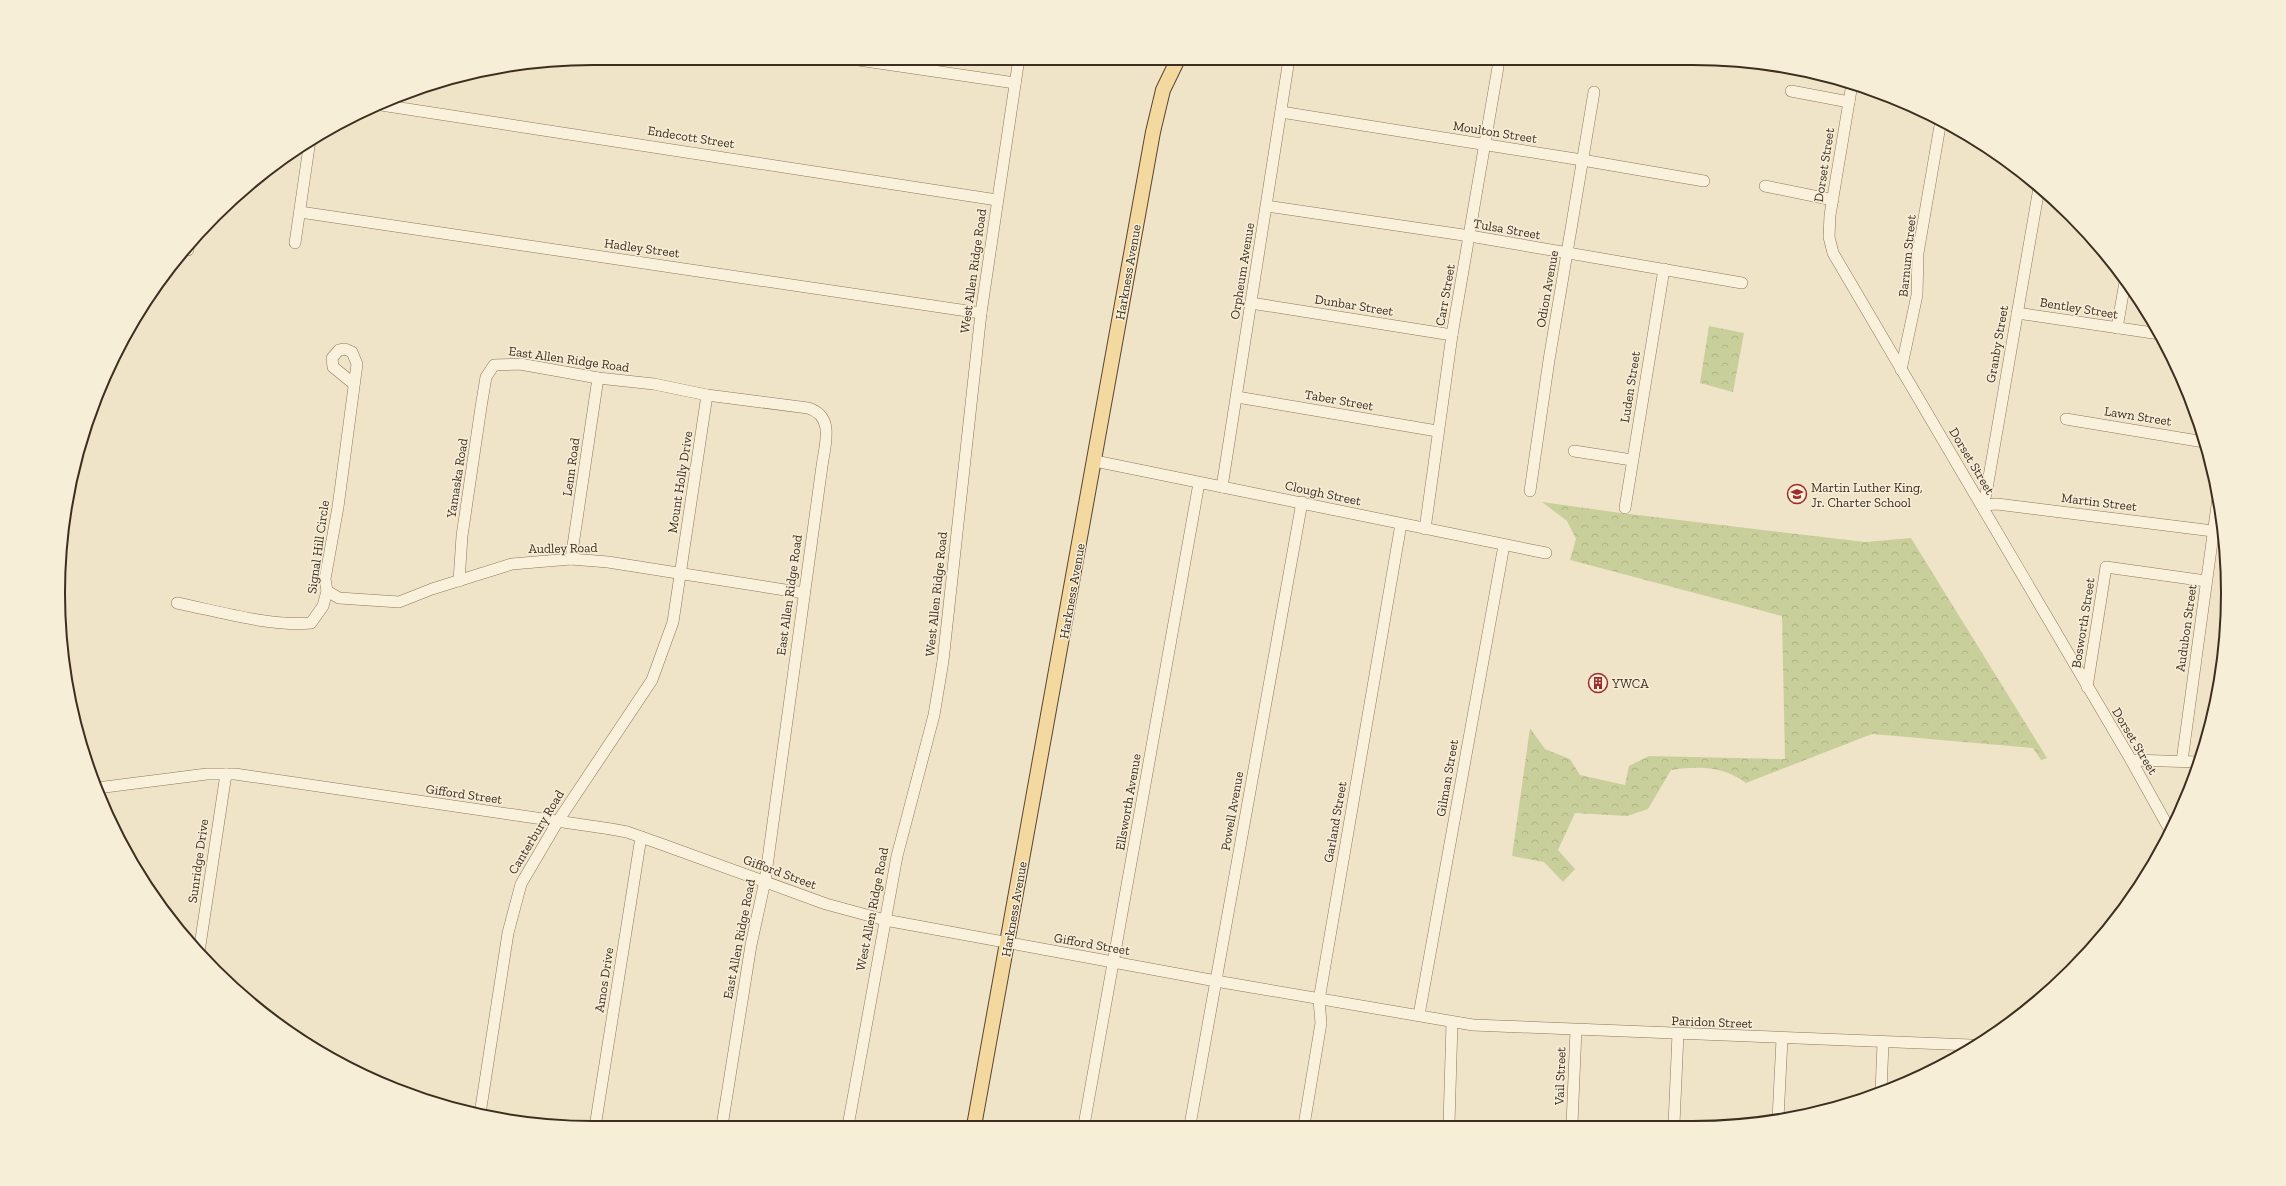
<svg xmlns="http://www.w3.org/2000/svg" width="2286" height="1186" viewBox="0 0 2286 1186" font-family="'Zilla Slab',serif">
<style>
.forest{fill:url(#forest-crowns)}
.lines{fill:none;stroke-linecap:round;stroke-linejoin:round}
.minor-casing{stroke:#8d765c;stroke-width:12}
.major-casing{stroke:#5b4430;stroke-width:16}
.minor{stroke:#faf1dc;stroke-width:11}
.major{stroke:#f3d9a0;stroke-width:14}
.labels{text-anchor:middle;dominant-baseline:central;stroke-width:3;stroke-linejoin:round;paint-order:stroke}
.street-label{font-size:13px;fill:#3d2e20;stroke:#f7eed8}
.poi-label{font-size:13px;fill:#3d2e20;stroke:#f7eed8;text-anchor:start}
.rim{fill:none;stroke:#3d2e20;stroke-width:2}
</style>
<defs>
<pattern id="forest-crowns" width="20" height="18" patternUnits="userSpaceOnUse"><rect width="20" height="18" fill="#c9cf9b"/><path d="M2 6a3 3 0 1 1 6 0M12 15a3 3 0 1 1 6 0" fill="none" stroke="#aeb285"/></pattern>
</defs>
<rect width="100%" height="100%" fill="#f0e4c8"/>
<!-- forest -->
<g class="forest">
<polygon points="1709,326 1744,333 1733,392 1700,383"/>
<path d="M1542,502L1621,513L1865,542L1911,538L2047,758L2041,760L2033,748L1872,734L1746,783C1722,766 1700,766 1671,770L1648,809L1627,816L1575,813L1558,850L1575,869L1563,882L1544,862L1512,856L1530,728L1545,749L1570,759L1580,775L1625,785L1629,766L1649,756L1785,759L1782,616L1570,560L1576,539L1567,521Z"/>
</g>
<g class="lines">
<defs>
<g id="minor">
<polyline points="845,58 1015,83"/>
<polyline points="1852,84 1830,215 1829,237 1833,253 2131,760 2171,832"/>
<polyline points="1791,91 1849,102"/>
<polyline points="381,105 997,200"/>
<polyline points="1281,112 1582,160 1704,181"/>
<polyline points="1765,186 1833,200"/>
<polyline points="2039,188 1986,494 1982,505 1997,504 2213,531"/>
<polyline points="1267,206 1470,236 1742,283"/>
<polyline points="300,212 981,313"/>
<polyline points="295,243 310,140"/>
<polyline points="188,250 189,242"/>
<polyline points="1251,303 1452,335"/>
<polyline points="2017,313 2160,334"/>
<polyline points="2117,328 2125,282"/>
<polyline points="1901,370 1917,295 1918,253 1941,120"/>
<polyline points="1237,397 1437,431"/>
<polyline points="2066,419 2204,442"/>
<polyline points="1574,451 1632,460"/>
<polyline points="1095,461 1546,553"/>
<polyline points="1222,487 1289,59"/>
<polyline points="1530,491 1549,360 1594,92"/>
<polyline points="1625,508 1664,269"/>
<polyline points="1425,529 1452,335 1498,67"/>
<polyline points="571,559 598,378"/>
<path d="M459,581L462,536L481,407L486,377L494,365L520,364L598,378L654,384L707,395L808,408C835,416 825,444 822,466L765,881L751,945L722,1126"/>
<polyline points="327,591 339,598 399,602 432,589 512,564 571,559 608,562 804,593"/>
<path d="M177,603C217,611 271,627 311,623L323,606L327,591L325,579L338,507L357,364L352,352L345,349L339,350L332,358L333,367L354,384"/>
<polyline points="2087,687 2106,567 2206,581"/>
<polyline points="2131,760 2198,762"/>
<polyline points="2182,761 2218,498"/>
<polyline points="97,788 207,774 235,774 611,829 627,832 661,844 826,904 885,920 1216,981 1473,1025 1971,1045"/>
<polyline points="199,952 226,774"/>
<polyline points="1419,1015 1504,545"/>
<polyline points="1881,1092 1883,1043"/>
<polyline points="480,1114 508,933 521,884 558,821 652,680 673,622 707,395"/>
<polyline points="1778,1119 1782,1039"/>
<polyline points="1449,1124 1452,1022"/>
<polyline points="1572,1124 1576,1030"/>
<polyline points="1674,1124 1678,1034"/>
<polyline points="1084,1125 1199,483"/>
<polyline points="1190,1125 1302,502"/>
<polyline points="1304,1125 1321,1023 1319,1000 1401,524"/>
<polyline points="848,1126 897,856 934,715 943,661 981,313 1019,58"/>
<polyline points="595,1127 641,837"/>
</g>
<polyline id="major" points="974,1126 1153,132 1163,90 1178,59"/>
</defs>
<!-- minor casing -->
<use href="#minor" class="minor-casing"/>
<!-- major casing -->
<use href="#major" class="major-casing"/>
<!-- minor -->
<use href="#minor" class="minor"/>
<!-- major -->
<use href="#major" class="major"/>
</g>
<!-- icons -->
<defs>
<symbol id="school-ring" viewBox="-11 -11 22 22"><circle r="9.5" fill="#f7eed8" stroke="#9e2a2b" stroke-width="1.5"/><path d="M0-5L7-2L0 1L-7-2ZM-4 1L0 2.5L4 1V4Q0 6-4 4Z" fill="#9e2a2b"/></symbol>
<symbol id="building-ring" viewBox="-11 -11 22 22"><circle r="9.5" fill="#f7eed8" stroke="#9e2a2b" stroke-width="1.5"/><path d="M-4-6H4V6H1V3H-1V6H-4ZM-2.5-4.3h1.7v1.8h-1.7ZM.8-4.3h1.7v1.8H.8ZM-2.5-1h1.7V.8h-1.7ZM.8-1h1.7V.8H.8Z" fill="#9e2a2b"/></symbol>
</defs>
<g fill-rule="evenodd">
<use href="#school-ring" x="1786" y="483" width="22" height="22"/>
<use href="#building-ring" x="1587" y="672" width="22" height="22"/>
</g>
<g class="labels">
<!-- street labels -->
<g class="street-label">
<text transform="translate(1495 132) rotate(9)">Moulton Street</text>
<text transform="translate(691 137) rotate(9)">Endecott Street</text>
<text transform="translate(1824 165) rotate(-81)">Dorset Street</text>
<text transform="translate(1507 229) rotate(10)">Tulsa Street</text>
<text transform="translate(642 248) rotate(8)">Hadley Street</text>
<text transform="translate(1907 256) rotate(-84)">Barnum Street</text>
<text transform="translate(973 271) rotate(-82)">West Allen Ridge Road</text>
<text transform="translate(1242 271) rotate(-81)">Orpheum Avenue</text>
<text transform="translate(1128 272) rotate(-80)">Harkness Avenue</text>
<text transform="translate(1547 289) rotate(-80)">Odion Avenue</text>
<text transform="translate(1445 295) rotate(-80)">Carr Street</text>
<text transform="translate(1354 305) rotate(9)">Dunbar Street</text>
<text transform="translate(2079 308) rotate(9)">Bentley Street</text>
<text transform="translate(1997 344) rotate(-80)">Granby Street</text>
<text transform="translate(569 359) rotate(8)">East Allen Ridge Road</text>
<text transform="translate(1630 387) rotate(-81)">Luden Street</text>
<text transform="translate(1339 400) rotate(10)">Taber Street</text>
<text transform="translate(2138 416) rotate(9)">Lawn Street</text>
<text transform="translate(1972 461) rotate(59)">Dorset Street</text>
<text transform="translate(571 467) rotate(-82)">Lenn Road</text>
<text transform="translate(457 478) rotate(-81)">Yamaska Road</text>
<text transform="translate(680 482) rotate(-81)">Mount Holly Drive</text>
<text transform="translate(1323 493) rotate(12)">Clough Street</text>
<text transform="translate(2099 502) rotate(7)">Martin Street</text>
<text transform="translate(318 547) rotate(-82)">Signal Hill Circle</text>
<text transform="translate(563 548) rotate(-1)">Audley Road</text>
<text transform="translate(1072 591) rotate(-80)">Harkness Avenue</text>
<text transform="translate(936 594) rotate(-84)">West Allen Ridge Road</text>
<text transform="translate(789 595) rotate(-82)">East Allen Ridge Road</text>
<text transform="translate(2083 623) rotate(-81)">Bosworth Street</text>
<text transform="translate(2186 628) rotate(-82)">Audubon Street</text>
<text transform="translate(2135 741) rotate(59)">Dorset Street</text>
<text transform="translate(1447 778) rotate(-80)">Gilman Street</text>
<text transform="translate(464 794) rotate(8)">Gifford Street</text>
<text transform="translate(1128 802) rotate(-80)">Ellsworth Avenue</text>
<text transform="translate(1232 811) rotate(-80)">Powell Avenue</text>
<text transform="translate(1335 822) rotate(-80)">Garland Street</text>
<text transform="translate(536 832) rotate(-59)">Canterbury Road</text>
<text transform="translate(198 861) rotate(-82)">Sunridge Drive</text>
<text transform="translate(780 872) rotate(20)">Gifford Street</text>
<text transform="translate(872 909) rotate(-79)">West Allen Ridge Road</text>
<text transform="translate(1014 909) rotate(-80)">Harkness Avenue</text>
<text transform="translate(739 939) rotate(-79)">East Allen Ridge Road</text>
<text transform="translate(1092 944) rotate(10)">Gifford Street</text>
<text transform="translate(604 980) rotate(-81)">Amos Drive</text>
<text transform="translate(1712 1022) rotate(2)">Paridon Street</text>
<text transform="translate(1560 1076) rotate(-88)">Vail Street</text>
</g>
<!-- poi labels -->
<g class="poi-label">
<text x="1811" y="487">Martin Luther King,<tspan x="1811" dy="15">Jr. Charter School</tspan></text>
<text x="1612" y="683">YWCA</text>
</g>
</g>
<!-- crop -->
<path d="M0 0H2286V1186H0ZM593 65H1693A528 528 0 0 1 2221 593V593A528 528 0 0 1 1693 1121H593A528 528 0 0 1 65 593V593A528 528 0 0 1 593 65Z" fill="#f7eed8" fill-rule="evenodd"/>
<path class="rim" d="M593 65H1693A528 528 0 0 1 2221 593V593A528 528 0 0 1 1693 1121H593A528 528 0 0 1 65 593V593A528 528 0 0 1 593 65Z"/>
</svg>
